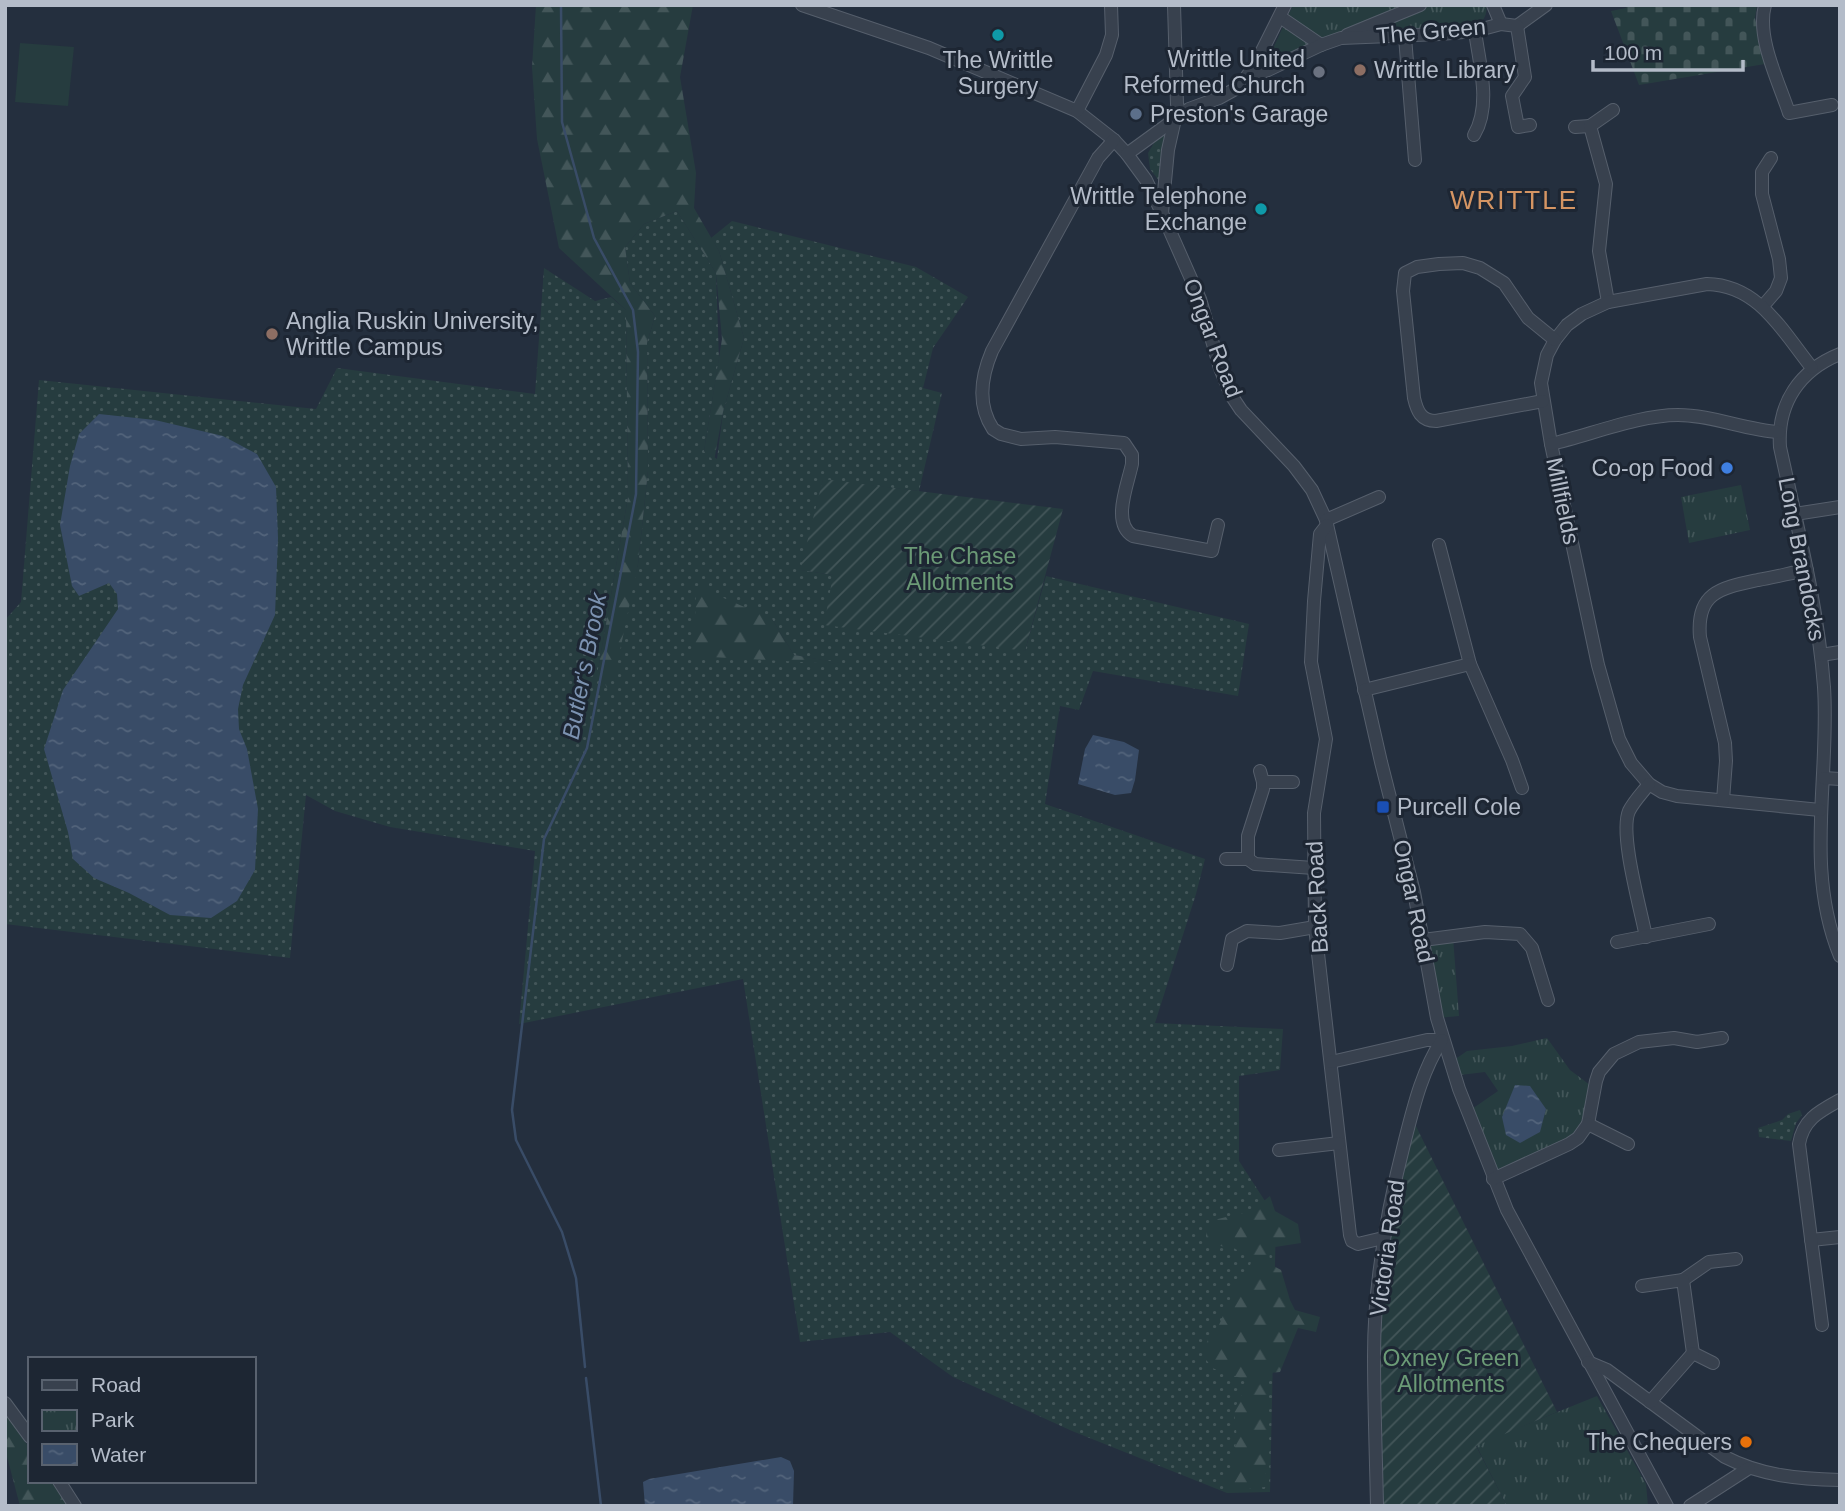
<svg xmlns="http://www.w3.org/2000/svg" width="1845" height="1511" viewBox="0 0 1845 1511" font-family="Helvetica,sans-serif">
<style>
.grass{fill:url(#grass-dots);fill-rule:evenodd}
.forest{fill:url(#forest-firs)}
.cemetery{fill:url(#cemetery-stones)}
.park{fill:url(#park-tufts)}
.garden{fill:url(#garden-furrows)}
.pitch{fill:#263c3f}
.water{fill:url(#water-ripples)}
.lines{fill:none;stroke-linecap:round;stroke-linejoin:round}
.stream{stroke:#394c67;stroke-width:2.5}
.minor-casing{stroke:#565f6c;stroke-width:14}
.minor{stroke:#38414e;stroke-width:12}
.culture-dot{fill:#0f9aa8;stroke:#1d2633;stroke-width:2.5}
.education-dot{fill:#8d6e63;stroke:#1d2633;stroke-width:2.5}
.worship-dot{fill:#6b7280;stroke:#1d2633;stroke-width:2.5}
.service-dot{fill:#5c6f8a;stroke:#1d2633;stroke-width:2.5}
.shop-dot{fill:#3f7fe0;stroke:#1d2633;stroke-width:2.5}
.transit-dot{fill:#1a4fb4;stroke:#1d2633;stroke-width:2.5}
.food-dot{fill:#e8710a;stroke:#1d2633;stroke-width:2.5}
.labels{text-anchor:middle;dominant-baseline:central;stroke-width:6;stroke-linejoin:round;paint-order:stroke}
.street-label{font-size:23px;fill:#b4bcc9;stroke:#1d2633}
.poi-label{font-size:23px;fill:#b4bcc9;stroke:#1d2633;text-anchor:end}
.park-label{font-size:23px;fill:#6b9a76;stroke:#1d2633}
.water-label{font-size:24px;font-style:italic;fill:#7c92b1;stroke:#1d2633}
.quarter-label{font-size:26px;letter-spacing:2px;fill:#d59563;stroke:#1d2633}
</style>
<defs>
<pattern id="grass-dots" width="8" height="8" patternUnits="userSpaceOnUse" patternTransform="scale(1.75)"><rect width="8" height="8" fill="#263c3f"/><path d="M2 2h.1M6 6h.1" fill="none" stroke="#435659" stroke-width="1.8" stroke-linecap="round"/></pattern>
<pattern id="forest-firs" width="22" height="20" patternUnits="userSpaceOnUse" patternTransform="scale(1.75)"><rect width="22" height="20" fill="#263c3f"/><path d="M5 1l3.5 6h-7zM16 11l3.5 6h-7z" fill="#435659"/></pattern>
<pattern id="cemetery-stones" width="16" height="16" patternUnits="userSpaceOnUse" patternTransform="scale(1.75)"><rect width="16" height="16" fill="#263c3f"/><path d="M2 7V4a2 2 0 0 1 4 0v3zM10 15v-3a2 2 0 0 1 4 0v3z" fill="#435659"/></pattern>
<pattern id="park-tufts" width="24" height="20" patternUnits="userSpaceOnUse" patternTransform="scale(1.75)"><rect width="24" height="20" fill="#263c3f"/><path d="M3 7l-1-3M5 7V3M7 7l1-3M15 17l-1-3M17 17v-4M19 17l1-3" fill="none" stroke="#435659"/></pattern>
<pattern id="garden-furrows" width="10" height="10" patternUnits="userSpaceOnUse" patternTransform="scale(1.75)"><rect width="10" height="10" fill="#263c3f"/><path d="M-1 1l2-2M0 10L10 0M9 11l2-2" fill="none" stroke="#435659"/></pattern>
<pattern id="water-ripples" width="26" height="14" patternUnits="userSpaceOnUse" patternTransform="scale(1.75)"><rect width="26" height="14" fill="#394c67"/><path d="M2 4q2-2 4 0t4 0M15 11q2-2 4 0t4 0" fill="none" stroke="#53647b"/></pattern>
</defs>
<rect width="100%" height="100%" fill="#242f3e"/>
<!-- grass -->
<g class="grass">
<polygon points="1166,134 1160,182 1150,169 1148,153 1154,143"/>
<path d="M677,211L716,273L719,359L704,451L717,459L723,412L744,338L719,251L711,238L732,221L916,267L968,297L933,348L923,388L942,393L919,491L823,480L801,570L833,575L1025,651L1046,576L1249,624L1238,696L1093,671L1079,710L1060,706L1045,804L1205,859L1196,894L1155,1023L1283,1029L1280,1070L1239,1076V1161L1276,1218L1270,1492L1227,1493L1072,1431L953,1377L890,1332L800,1342L743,979L519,1024L535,851L390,827L335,811L306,795L290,958L5,924V620L21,602L39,380L316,409L337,368L535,394L544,268L595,301L611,297L626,310L628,497L598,670L607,687L638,564L648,471L647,343L655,316L630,283L625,247L644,224ZM772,619L794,655L845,664L694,655Z"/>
<polygon points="1800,1110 1802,1115 1796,1123 1791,1141 1759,1137 1758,1128 1782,1120 1788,1114"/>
</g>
<!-- forest -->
<g class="forest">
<polygon points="536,5 693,5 680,77 696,173 694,208 719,251 744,338 723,412 714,461 704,451 722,339 716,273 677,211 644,224 625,247 630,283 655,316 647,343 648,471 638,564 617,665 607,688 598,670 628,497 626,310 559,248 537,139 532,67"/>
<polygon points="696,586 772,619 794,655 854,665 694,656"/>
<path d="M1270,1196L1275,1211L1298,1224L1301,1243L1269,1248L1270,1264L1281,1270L1290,1300L1295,1310L1320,1317L1316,1332L1298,1328L1280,1372L1269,1373L1265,1487L1232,1491L1226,1480C1235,1459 1240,1433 1233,1411L1247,1385L1243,1379L1212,1368L1203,1355L1208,1339L1219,1325L1238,1281L1247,1273L1252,1260L1234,1248L1207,1244L1206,1232L1218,1219L1260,1209L1261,1203Z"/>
<polygon points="5,1412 30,1449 30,1481 54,1481 72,1506 20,1506 5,1449"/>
</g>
<!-- cemetery -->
<polygon class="cemetery" points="1626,5 1757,5 1755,18 1765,64 1639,85 1611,11 1626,8"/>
<!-- park -->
<g class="park">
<path d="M1293,5H1486C1488,15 1483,23 1474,26L1363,34L1359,25L1266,64Z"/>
<polygon points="1741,485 1750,530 1689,543 1681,497"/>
<polygon points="1453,937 1459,1016 1437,1018 1423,940"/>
<polygon points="1547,1038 1570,1070 1594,1088 1580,1131 1565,1141 1495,1175 1472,1109 1498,1091 1485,1072 1460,1075 1454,1060 1467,1051 1512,1046"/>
<polygon points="1597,1396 1646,1484 1648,1506 1507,1506 1476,1445"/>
</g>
<!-- garden -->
<g class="garden">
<polygon points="823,479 1063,509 1025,651 824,625 833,575 800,570"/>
<polygon points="1411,1116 1557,1412 1476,1446 1507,1506 1377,1506 1377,1302"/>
</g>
<!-- pitch -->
<polygon class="pitch" points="20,43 74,47 68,106 15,102"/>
<!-- water -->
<g class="water">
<polygon points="99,414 155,420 223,436 257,454 276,487 278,538 275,615 243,685 238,709 239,729 247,749 258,809 255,870 237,901 211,918 170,915 129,893 94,878 73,859 68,832 44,749 63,690 118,609 117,594 109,583 79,596 72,586 60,525 70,466 79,434"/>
<polygon points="1093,735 1124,742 1139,750 1135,780 1131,793 1115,795 1078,784 1085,749"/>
<polygon points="1515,1085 1530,1086 1546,1109 1540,1132 1520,1143 1506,1135 1502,1117"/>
<polygon points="781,1457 790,1461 794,1471 793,1506 645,1506 643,1482 649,1479"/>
</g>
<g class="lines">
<!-- stream -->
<g class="stream">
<polyline points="561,5 562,122 594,238 633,310 638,352 636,494 587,748 544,839 512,1110 516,1140 562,1232 576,1278 585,1367"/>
<polyline points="586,1378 601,1506"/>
</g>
<defs>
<g id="minor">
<polyline points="802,5 929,48 1077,111 1114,140 1127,154 1146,180 1162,213 1200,299 1220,368 1231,395 1241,410 1294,466 1312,490 1326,520 1381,762 1414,892 1437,1018 1459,1089 1507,1210 1667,1506"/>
<polyline points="1174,5 1177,104 1180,115"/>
<polyline points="1493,5 1501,24"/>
<path d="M1765,5C1756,38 1779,82 1789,113L1832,105"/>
<polyline points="1280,17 1321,45"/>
<polyline points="1517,26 1546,5"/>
<polyline points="1347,35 1420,5"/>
<polyline points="1405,37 1415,160"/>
<polyline points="1249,76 1268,70 1321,45 1341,38 1440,34 1475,31 1501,24 1517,26 1525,77 1512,96 1518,127 1530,125"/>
<polyline points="1077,111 1106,55 1112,35 1111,5"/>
<polyline points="1575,127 1590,126"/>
<path d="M1474,135C1492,105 1479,63 1475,31"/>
<path d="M1114,140L1098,158L992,351C981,377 977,405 993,429L1001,434L1021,439L1055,437L1124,443L1132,455V464C1128,484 1111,523 1133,536L1212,551L1218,525"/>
<polyline points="1127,154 1189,109 1219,98 1239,87 1255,65 1285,5"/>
<polyline points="1162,213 1168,150 1175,119"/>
<polyline points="1608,302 1599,251 1606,184 1590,126 1613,110"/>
<polyline points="1763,306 1776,291 1781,278 1779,259 1762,194 1762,172 1771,158"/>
<path d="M1840,354C1800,370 1777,403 1780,447C1797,526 1818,606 1824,687C1830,777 1804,869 1840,956"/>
<path d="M1812,368C1783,332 1759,285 1707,284L1608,302L1582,314L1567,325L1555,340L1547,355L1541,383L1551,444L1598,665L1619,739L1631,763L1649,784L1662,792L1677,796L1820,810"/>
<path d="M1543,401L1436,421C1421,421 1417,411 1414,398L1403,291L1405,273L1417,267L1439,264L1463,263L1480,268L1504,283L1528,318L1555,340"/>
<path d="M1551,444C1590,435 1639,415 1678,415C1712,415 1745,430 1779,432"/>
<polyline points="1795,514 1840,507"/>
<polyline points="1326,520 1379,497"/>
<polyline points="1327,525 1320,534 1314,601 1311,662 1326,739 1314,813 1315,927 1350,1235 1352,1241 1358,1244 1383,1238"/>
<polyline points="1439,545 1470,664 1512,760 1522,788"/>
<polyline points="1821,655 1840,652"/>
<polyline points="1364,690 1470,664"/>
<polyline points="1260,771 1263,782 1263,789 1248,836 1248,859 1255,864 1314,868"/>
<polyline points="1824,778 1840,779"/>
<polyline points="1263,782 1293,782"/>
<path d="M1723,800L1726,761L1725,743L1700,637C1696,592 1721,588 1758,580C1775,577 1791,573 1807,570"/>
<polyline points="1226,859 1248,859"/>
<path d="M1646,937C1641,910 1619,834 1629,811C1634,801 1643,792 1649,784"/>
<polyline points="1423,940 1485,932 1520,934 1532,948 1548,1000"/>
<polyline points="1617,942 1709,924"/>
<polyline points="1227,965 1232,939 1247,931 1280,933 1315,927"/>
<polyline points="1331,1062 1427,1040 1442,1040"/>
<polyline points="1588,1124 1596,1081 1599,1072 1614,1054 1639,1042 1674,1038 1697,1042 1722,1038"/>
<polyline points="1279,1150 1339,1143"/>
<polyline points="1493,1179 1569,1144 1578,1138 1588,1124 1628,1144"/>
<polyline points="1811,1240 1840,1237"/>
<polyline points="1683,1280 1709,1262 1736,1259"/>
<polyline points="1642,1286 1683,1280 1693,1353 1713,1363"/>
<path d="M1822,1325L1799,1144C1803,1119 1820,1111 1840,1100"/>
<path d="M1588,1362L1607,1370L1725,1457C1762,1476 1799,1479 1840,1480"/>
<polyline points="1650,1402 1693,1353"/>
<polyline points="5,1403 30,1437"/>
<polyline points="59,1481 75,1506"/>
<path d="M1377,1506C1376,1456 1374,1406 1374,1356C1374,1283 1387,1210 1405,1140C1414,1105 1422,1071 1442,1040"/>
<polyline points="1690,1506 1749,1468"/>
</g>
</defs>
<!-- minor casing -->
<use href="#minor" class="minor-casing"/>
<!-- minor -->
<use href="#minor" class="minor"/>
</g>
<!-- markers -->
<g class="culture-dot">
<circle cx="998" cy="35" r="7"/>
<circle cx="1261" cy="209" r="7"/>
</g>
<g class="education-dot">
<circle cx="1360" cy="70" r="7"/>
<circle cx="272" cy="334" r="7"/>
</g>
<circle class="worship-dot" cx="1319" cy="72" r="7"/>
<circle class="service-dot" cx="1136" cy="114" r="7"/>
<circle class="shop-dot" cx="1727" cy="468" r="7"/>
<rect class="transit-dot" x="1376" y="800" width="14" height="14" rx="3.5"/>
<circle class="food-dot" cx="1746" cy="1442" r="7"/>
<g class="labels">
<!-- street labels -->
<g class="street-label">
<text transform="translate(1431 31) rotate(-5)">The Green</text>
<text transform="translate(1213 338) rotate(69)">Ongar Road</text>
<text transform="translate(1563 501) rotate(78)">Millfields</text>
<text transform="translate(1802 559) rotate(79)">Long Brandocks</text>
<text transform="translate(1317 897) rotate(-93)">Back Road</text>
<text transform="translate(1414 901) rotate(78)">Ongar Road</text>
<text transform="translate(1387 1248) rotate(-82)">Victoria Road</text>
</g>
<!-- poi labels -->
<g class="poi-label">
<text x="1305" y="59">Writtle United<tspan x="1305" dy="26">Reformed Church</tspan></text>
<text x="998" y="60" text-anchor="middle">The Writtle<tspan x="998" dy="26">Surgery</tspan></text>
<text x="1374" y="70" text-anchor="start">Writtle Library</text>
<text x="1150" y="114" text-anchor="start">Preston's Garage</text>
<text x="1247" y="196">Writtle Telephone<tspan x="1247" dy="26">Exchange</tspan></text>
<text x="286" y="321" text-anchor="start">Anglia Ruskin University,<tspan x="286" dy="26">Writtle Campus</tspan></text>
<text x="1713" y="468">Co-op Food</text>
<text x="1397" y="807" text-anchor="start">Purcell Cole</text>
<text x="1732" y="1442">The Chequers</text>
</g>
<!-- park labels -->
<g class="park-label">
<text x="960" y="556">The Chase<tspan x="960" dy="26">Allotments</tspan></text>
<text x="1451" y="1358">Oxney Green<tspan x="1451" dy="26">Allotments</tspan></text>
</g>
<!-- water labels -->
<g class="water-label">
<text transform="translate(584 666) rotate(-79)">Butler's Brook</text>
</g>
<!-- quarter labels -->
<g class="quarter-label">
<text x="1514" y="200">WRITTLE</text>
</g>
</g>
<!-- border -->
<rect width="1845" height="1511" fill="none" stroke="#b4bcc9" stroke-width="14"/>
<!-- legend -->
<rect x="28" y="1357" width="228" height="126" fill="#1d2633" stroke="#59626f" stroke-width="2"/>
<rect x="42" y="1380" width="35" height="10" fill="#38414e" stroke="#59626f" stroke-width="2"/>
<text x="91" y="1392" font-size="21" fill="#b4bcc9">Road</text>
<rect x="42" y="1410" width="35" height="21" fill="url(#park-tufts)" stroke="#59626f" stroke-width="2"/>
<text x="91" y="1427" font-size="21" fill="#b4bcc9">Park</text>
<rect x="42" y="1444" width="35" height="21" fill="url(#water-ripples)" stroke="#59626f" stroke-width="2"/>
<text x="91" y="1462" font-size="21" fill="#b4bcc9">Water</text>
<!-- scale -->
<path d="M1593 60v10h150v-10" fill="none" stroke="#b4bcc9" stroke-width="3.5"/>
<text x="1604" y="60" font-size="21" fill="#b4bcc9" stroke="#1d2633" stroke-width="5" paint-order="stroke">100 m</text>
</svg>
